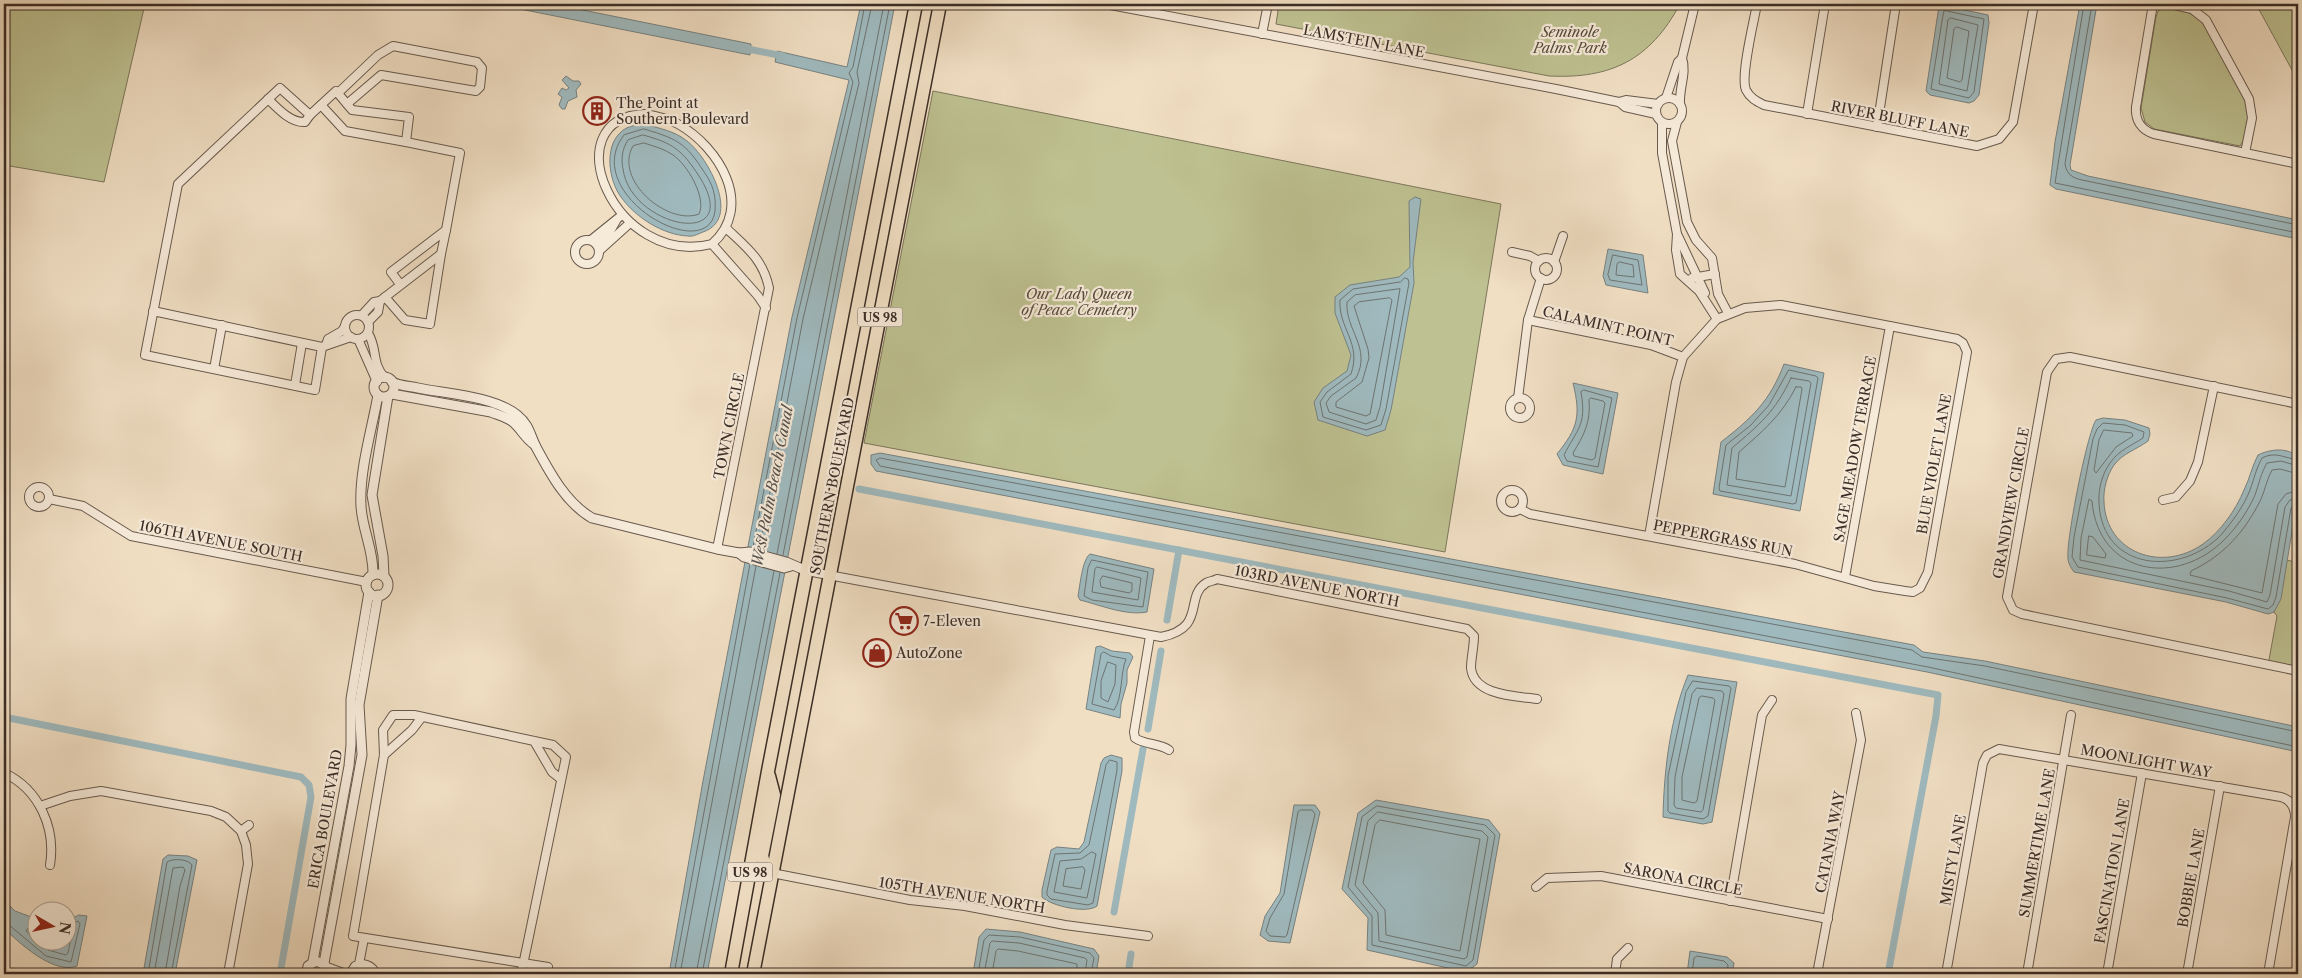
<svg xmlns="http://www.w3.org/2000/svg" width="2302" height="978" viewBox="0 0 2302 978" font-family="'Libre Caslon Text',serif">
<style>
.green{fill:#bec191;stroke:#7c775c}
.water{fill:#9fbabf;stroke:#778282}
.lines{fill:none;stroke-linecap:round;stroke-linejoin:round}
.shore{stroke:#6d7472;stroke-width:1}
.canal{stroke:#9fbabf;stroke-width:7}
.minor-casing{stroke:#685a4e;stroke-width:10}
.tertiary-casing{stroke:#685a4e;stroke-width:11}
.trunk-casing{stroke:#3b2d26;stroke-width:15}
.minor{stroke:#f6ead9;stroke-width:8}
.tertiary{stroke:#f6ead9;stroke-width:9}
.trunk{stroke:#f1dfc4;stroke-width:12}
.labels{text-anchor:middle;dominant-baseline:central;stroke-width:4.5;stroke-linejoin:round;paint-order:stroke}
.shield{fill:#f6ead9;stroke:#73665c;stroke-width:1}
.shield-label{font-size:12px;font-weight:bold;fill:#3b2d26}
.park-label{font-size:14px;font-style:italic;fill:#554b3b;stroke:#f6ead9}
.street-label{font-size:14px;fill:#3b2d26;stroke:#f6ead9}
.poi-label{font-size:14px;fill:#3b2d26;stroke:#f6ead9;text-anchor:start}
.water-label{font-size:15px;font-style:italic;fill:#54504c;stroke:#f6ead9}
</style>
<rect width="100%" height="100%" fill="#f1dfc4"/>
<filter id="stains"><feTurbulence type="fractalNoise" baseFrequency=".004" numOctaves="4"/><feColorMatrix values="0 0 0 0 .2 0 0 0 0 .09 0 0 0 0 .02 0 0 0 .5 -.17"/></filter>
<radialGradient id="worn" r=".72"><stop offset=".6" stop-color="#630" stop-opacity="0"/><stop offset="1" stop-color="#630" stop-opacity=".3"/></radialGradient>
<!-- green -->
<g class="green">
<polygon points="4,4 145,4 104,182 4,165"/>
<path d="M1279,4H1680C1650,60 1611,79 1549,76L1276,24Z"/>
<polygon points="2256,4 2298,4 2298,81"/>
<path d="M2166,7C2181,9 2192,12 2203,23C2215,45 2242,86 2248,109C2250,118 2247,138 2240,146L2154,129L2145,122L2141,108L2156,17L2158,11Z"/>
<polygon points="933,91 1501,204 1445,552 864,443"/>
<polygon points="2287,560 2298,563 2298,671 2268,665 2277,616 2274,612"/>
</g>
<!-- water -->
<g class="water">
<polygon points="495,4 553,4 751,44 750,55"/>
<polygon points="861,4 895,4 707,974 669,974 703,781 792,317 849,80 775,62 777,51 847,67"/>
<polygon points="2080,4 2097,4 2070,165 2071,170 2088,176 2298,220 2298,239 2056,189 2050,185 2055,142"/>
<polygon points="1939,6 1946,6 1988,15 1989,23 1979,95 1974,101 1969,103 1930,95 1926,91"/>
<polygon points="566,76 573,81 579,81 581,84 576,90 577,97 568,101 565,109 562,109 559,105 562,97 558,94 562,88 566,90 569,88 562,80"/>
<path d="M644,124C658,128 675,131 687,141C708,157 742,219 703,232C698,234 693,237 688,236C663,235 635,217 621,197C609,181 604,148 620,133C626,126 636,125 644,124Z"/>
<polygon points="1415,197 1421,199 1413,262 1414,283 1391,410 1385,430 1367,436 1318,420 1314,402 1323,388 1347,371 1351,355 1335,313 1335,297 1350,285 1399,277 1410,267 1409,201"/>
<polygon points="1608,249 1643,255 1648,293 1606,285 1603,276"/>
<path d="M1784,364L1824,373L1800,511L1713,494L1721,442C1752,418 1770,401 1784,364Z"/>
<path d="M1573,383L1618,393L1603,474L1563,465L1557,454C1578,428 1581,416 1573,383Z"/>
<path d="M2103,418L2125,420L2149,428L2150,434L2148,441C2136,450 2123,453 2114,465C2107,475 2103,490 2104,502C2106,553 2162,573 2203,544C2220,532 2236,510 2244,490C2250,478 2252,466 2258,455C2270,449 2288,447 2298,457V494L2281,599L2274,612L2268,614L2226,602L2074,572C2071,568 2068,563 2068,558C2066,540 2087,434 2096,420Z"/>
<polygon points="880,453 1914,645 1923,652 1985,661 2298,727 2298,752 1927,672 876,471 871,464 871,455"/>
<path d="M1090,554L1154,569L1147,612C1126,616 1100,605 1080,600L1078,596C1080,586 1082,560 1090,554Z"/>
<polygon points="1100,646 1112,651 1130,653 1133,657 1127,670 1127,683 1121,704 1120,718 1086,709 1096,647"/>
<path d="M1688,675L1737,682L1712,822L1703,824L1663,817C1664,770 1670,719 1688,675Z"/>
<path d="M1111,755L1122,758V771L1097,906C1087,914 1051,906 1042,897V890L1051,850L1057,847L1079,849L1084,842L1101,763L1104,758Z"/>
<polygon points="1376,800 1489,820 1500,834 1477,964 1466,972 1367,950 1368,918 1342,889 1358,813"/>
<polygon points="1294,805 1315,805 1320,812 1290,943 1268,941 1260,935 1265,916 1280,893"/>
<polygon points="168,855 188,856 197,860 175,974 143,974 163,859"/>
<path d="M4,900L15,911L37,919L38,940H68V920L79,915L87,916L77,966C54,975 19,943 4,928Z"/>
<polygon points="986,929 1020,932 1094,949 1099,956 1096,974 973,974 979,937"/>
<polygon points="1690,951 1727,957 1734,963 1732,974 1687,974"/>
</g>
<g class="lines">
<!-- shore -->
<g class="shore">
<polyline points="2084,4 2055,183 2298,233"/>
<path d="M2092,4L2065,164C2067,177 2076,179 2087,181L2298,225"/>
<polygon points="1947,11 1984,19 1974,92 1969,98 1931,89 1943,15 1944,11"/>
<polygon points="1951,18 1978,25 1967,91 1939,84 1948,20"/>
<polygon points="1957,27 1969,31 1962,80 1960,82 1947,78 1954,29"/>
<path d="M644,129C682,140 687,145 708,178C714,188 716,199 715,211C708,267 578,194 624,135Z"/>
<path d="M643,135C673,143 682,150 699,176C746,250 631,229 623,169C621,159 622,149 628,140Z"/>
<path d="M644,143C653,146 665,149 673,155C687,164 707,198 699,214C668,226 613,180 633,146Z"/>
<polygon points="1613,255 1638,260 1642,285 1610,280 1608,275"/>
<polygon points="1620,262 1633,265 1634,277 1616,275 1617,264"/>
<path d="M1405,278L1408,279L1409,283L1386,409L1381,425L1366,430L1323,417L1320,402L1327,392L1351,374C1362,343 1338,328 1340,300L1353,289L1400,282Z"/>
<path d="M1400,289L1380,407L1376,420L1366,424L1329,412L1326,403L1331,396L1356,378C1372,348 1345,330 1347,302L1355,295Z"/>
<polygon points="1390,298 1392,300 1370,414 1366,416 1336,407 1336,402 1362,382 1369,358 1368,349 1354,306 1359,302"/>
<polygon points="1789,370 1816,376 1818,378 1796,503 1793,504 1720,491 1719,488 1726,445 1751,425 1769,405"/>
<path d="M1791,378L1809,381L1811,383L1791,496L1727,485L1732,448C1760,424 1775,412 1791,378Z"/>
<path d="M1796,387H1801L1802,389L1785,487L1736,479L1739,452C1762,432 1782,415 1796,387Z"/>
<path d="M1584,390L1612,398L1598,467L1567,461L1564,455C1577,429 1587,426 1581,392Z"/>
<path d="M1591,398L1603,401L1605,403L1595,458L1592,460L1574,456L1573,453C1584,435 1591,422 1589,400Z"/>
<polygon points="2104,430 2132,433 2133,436 2116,447 2096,473 2094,470 2099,440"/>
<path d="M2298,460C2285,458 2275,451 2262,458C2256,469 2254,479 2250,490C2244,506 2232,522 2221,535C2180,577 2102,571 2099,503C2098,490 2102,474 2110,463C2119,450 2131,446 2143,438L2144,432L2125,425L2103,423L2097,429L2093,439L2074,537L2072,557L2078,567L2227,598L2268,609L2273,605L2276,597L2291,508L2298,504"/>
<path d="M2298,466L2281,461L2267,463C2261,473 2259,484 2255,495C2248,511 2237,527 2225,539C2177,588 2098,575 2092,501L2089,499L2081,538L2080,560L2229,591L2267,602L2270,595L2285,507L2290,500L2298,498"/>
<path d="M2298,474L2280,469L2272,470C2267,479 2265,490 2261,499C2245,532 2223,556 2191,571L2190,575L2262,593L2278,504L2286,494L2298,490"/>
<polygon points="2089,536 2093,537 2106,554 2105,558 2087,555"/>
<polyline points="753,547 797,318 853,82 849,73 853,67 865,4"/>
<polyline points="759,549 803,319 859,83 857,72 872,4"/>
<polyline points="777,554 884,4"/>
<polyline points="783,555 890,4"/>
<polygon points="1092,560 1148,572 1143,607 1092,600 1084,596 1088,568"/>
<polygon points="1097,567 1141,578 1138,600 1092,592 1095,569"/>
<polygon points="1103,576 1132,583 1132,591 1129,593 1101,587 1100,581"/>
<path d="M1104,652L1111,656L1126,659C1120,674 1123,697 1114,710L1092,704L1101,654Z"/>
<polygon points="1108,662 1116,665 1115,684 1108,702 1101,698 1101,681"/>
<polygon points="1693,681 1729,686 1731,688 1708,816 1703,819 1670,813 1668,811 1668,776 1686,692"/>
<polygon points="1697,688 1722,691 1724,694 1703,810 1701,812 1676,808 1674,805 1675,777 1692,694"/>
<polygon points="1702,696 1713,698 1715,700 1697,801 1694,803 1682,800 1682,777 1699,698"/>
<polyline points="2298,732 1985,666 1922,657 1912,650 880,458 876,460 880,466 1928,667 2298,747"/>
<polygon points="1110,760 1117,762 1117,770 1093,903 1088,905 1051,899 1047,895 1047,891 1055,854 1080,853 1089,845 1106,765"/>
<polygon points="1377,806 1485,825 1495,835 1473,960 1466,966 1372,945 1372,916 1348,887 1362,817"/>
<polygon points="1301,810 1312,810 1315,814 1287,935 1285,937 1270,936 1266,931 1270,918 1284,894 1298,812"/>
<polygon points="1378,812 1482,831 1488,837 1467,957 1464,959 1379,941 1378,913 1355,885 1368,821"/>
<polygon points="1380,820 1480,839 1460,951 1386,935 1385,910 1363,883 1375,825"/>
<polygon points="1092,852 1096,854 1087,898 1054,892 1060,861 1081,859"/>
<polygon points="1083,867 1085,870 1081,889 1063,886 1066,869"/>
<polyline points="4,924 9,925 46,956 71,962 80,924 78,921 68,925"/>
<polyline points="38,930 28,928 26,931 48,950 66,955 68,953 72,934 68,931"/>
<path d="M148,974L167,862C173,858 188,859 192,865L171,974"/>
<polyline points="154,974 173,868 183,867 185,870 180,886 165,974"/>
<polyline points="674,974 750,564"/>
<polyline points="680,974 756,566"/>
<polyline points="696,974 774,571"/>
<polyline points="702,974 780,573"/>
<polyline points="978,974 984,940 989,935 1020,937 1090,953 1094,958 1091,974"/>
<polyline points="984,974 990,943 992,941 1019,943 1085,958 1087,960 1085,974"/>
<polyline points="992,974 996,951 998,949 1018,951 1077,964 1077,974"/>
<polyline points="1692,974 1694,958 1697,956 1724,961 1728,965 1727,974"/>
</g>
<!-- canal -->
<g class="canal">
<polyline points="743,48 783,56"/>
<polyline points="859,489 1938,695 1936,716 1888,974"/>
<polyline points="1167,620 1179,550"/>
<polyline points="4,717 301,777 309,785 311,797 280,974"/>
<polyline points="1148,729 1161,651"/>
<polyline points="1114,912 1143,749"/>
<polyline points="1128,974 1131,954"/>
</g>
<defs>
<g id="minor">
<polyline points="1105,4 1556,89 1619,102 1625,107 1656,114"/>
<path d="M1757,4C1754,21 1740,77 1746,90C1750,98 1756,101 1764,105L1977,146L1999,139L2013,122L2034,4"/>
<path d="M2153,4L2136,107C2135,120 2141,130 2154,134L2298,164"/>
<polyline points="2170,4 2192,9 2206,20 2249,99 2252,118 2245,153"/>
<polyline points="1262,34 1268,4"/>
<polyline points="338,93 378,55 393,46 477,62 482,68 480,87 476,91 381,75 347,104"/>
<circle cx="1669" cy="111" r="13"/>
<polyline points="1666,98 1678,62 1682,58 1695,4"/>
<path d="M268,99C278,109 291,123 305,122L310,115"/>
<polyline points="1619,102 1626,100 1658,104"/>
<path d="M1680,104C1679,88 1687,72 1682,58"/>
<polyline points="321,105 345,131 406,142"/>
<path d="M645,114C656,116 668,118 678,124C719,147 755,206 712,244C615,269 551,118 645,114Z"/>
<polyline points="1807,114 1825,4"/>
<polyline points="1677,122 1672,141 1687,222 1696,240 1712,258 1718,294 1728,313"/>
<polyline points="1662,123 1662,153 1677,234 1676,250 1680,274 1699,291 1717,319"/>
<polyline points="1877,127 1896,4"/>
<polyline points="1678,236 1705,293"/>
<polyline points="591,240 622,215"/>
<circle cx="587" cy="252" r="12"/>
<polyline points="596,244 609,233 616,221"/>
<polyline points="712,244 758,296 766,308"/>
<polyline points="599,251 630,223"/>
<polyline points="1512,252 1530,256 1539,261"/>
<circle cx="1546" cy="269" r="11"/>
<polyline points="1554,262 1563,236"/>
<polyline points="1692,278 1715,274"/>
<polyline points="385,297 405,320 430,324 441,254"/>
<polyline points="153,311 322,347 315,390 145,355 178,184 280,88 310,115 336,91 352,110 409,117 406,142 460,153 446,230"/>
<circle cx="357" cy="327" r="12"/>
<polyline points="362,315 374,302 380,301 441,254 446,230 391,272 400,284"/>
<polyline points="1528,320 1651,345 1683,357"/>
<polyline points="368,322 378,312 380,301"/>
<path d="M368,333C378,349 371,363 385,378"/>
<polyline points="358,339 377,382"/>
<polyline points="326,345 328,339 342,331 345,326"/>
<polyline points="322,347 351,337"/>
<polyline points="214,369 222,325"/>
<polyline points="295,385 302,343"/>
<circle cx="1520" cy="408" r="10"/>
<polyline points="1518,398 1528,320 1541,278"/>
<polyline points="2298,404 2070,357 2056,359 2047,372 2007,597 2013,610 2022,614 2298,671"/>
<circle cx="39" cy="497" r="10"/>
<circle cx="1512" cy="501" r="11"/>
<polyline points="49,499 83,506 131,536 367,582"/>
<polyline points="2163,500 2176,497 2190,481 2198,462 2214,386"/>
<polyline points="1520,509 1530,514 1795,564 1874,586 1905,591 1913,592 1920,588 1928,572 1967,352 1963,343 1957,339 1781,305 1745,308 1717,319 1683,357 1676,382 1649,536"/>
<path d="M717,549L769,288C763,259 746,247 726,228"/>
<path d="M807,571L1161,637C1207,628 1184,597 1206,583C1209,581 1214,581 1217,579L1467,629L1474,636C1474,647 1471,658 1471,668C1474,696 1516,696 1537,699"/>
<polyline points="1845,577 1890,326"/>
<path d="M1150,636L1134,732L1135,738C1145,745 1159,743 1169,750"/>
<polyline points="534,741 552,772 561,779"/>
<polyline points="384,755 412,730 422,717"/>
<path d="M4,773C39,789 56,828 50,865"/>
<polyline points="40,806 70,796 101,791 211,811 226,817 241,831 246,845 248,864 228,974"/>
<polyline points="241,831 249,825"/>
<polyline points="772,873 910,900 965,906 1065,925 1148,936"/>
<polyline points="1536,887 1547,878 1601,876 1828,919"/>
<polyline points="1730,901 1762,715 1772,700"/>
<polyline points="359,964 364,938"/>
<polyline points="327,967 346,974"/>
<path d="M350,974L355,966C364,962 372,965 376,974"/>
<polyline points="521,974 527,946 566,757 553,745 414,715 393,715 383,730 384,755 353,936 523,963 548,967"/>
<polyline points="1615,974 1617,959 1628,948"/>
<polyline points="1817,974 1861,740 1856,713"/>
<path d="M1946,974L1983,763L1987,755L1999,749L2281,797C2291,800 2295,807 2295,817L2268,974"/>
<polyline points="2027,974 2071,715"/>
<polyline points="2107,974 2142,773"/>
<polyline points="2187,974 2220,786"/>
</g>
<g id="tertiary">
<circle cx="384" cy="387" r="10"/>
<path d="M392,382C400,386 409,386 418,388C448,394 493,396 517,415C530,426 529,433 536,447C550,473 566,503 592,518L717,549L739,553L750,552L786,562L807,571"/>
<path d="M392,394L491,412C498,415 507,417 513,422C522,430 525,438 535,445"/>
<polyline points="739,553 744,557 784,568 791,566"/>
<circle cx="377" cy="585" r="11"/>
<path d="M373,575C374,551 362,529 361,506C359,471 372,429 378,395"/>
<polyline points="384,576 383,556 372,495 388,396"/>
<polyline points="313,961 349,766 351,745 351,699 369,592"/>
<polyline points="324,963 362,755 359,705 378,595"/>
<polyline points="307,974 308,966 316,961 325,965 327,974"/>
</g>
<g id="trunk">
<polyline points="769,776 774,795 762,856 765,866 772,873"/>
<polyline points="731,974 768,771 916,4"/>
<polyline points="753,974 940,4"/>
</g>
</defs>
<!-- minor casing -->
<use href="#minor" class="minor-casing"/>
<!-- tertiary casing -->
<use href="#tertiary" class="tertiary-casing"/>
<!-- trunk casing -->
<use href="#trunk" class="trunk-casing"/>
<!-- minor -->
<use href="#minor" class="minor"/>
<!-- tertiary -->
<use href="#tertiary" class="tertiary"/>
<!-- trunk -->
<use href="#trunk" class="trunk"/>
</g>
<!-- icons -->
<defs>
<symbol id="building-ring" viewBox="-11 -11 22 22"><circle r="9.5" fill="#f6ead9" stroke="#8f2418" stroke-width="1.5"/><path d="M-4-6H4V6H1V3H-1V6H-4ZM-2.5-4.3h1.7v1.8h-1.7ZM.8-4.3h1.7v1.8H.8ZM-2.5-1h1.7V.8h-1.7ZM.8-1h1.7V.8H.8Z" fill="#8f2418"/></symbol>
<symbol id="supermarket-ring" viewBox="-11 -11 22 22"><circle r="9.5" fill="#f6ead9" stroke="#8f2418" stroke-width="1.5"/><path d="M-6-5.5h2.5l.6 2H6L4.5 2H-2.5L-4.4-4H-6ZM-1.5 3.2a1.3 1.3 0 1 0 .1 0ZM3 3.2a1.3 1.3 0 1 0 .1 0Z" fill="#8f2418"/></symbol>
<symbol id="shop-ring" viewBox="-11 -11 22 22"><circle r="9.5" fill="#f6ead9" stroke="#8f2418" stroke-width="1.5"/><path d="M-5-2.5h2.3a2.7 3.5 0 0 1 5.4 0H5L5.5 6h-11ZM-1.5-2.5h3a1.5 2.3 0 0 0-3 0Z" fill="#8f2418"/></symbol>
</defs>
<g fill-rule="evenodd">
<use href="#building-ring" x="581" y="95" width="32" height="32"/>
<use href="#supermarket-ring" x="888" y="605" width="32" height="32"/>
<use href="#shop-ring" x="861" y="637" width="32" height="32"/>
</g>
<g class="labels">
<!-- shield labels -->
<g class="shield">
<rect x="857.5" y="307.5" width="45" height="19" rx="4"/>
<rect x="727.5" y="862.5" width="45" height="19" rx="4"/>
</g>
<g class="shield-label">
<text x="880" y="317">US 98</text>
<text x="750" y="872">US 98</text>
</g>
<!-- park labels -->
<g class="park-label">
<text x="1570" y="32">Seminole<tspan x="1570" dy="16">Palms Park</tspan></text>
<text x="1079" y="294">Our Lady Queen<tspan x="1079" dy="16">of Peace Cemetery</tspan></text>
</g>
<!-- street labels -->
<g class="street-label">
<text transform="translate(1364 41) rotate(11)">LAMSTEIN LANE</text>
<text transform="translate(1900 119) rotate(11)">RIVER BLUFF LANE</text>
<text transform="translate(1608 326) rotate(13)">CALAMINT POINT</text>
<text transform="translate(729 426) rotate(-79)">TOWN CIRCLE</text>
<text transform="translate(1855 449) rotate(-80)">SAGE MEADOW TERRACE</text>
<text transform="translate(1934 464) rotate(-80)">BLUE VIOLET LANE</text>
<text transform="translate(832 486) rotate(-79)">SOUTHERN BOULEVARD</text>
<text transform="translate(2011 503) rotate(-80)">GRANDVIEW CIRCLE</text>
<text transform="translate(1723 538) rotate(11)">PEPPERGRASS RUN</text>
<text transform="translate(221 541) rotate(11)">106TH AVENUE SOUTH</text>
<text transform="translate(1317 586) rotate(11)">103RD AVENUE NORTH</text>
<text transform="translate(2146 761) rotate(10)">MOONLIGHT WAY</text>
<text transform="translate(325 819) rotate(-80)">ERICA BOULEVARD</text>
<text transform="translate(1830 842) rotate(-79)">CATANIA WAY</text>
<text transform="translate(2037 843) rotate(-80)">SUMMERTIME LANE</text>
<text transform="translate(1953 860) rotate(-80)">MISTY LANE</text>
<text transform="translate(2112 871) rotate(-80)">FASCINATION LANE</text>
<text transform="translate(2191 878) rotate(-80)">BOBBIE LANE</text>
<text transform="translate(1683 879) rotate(11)">SARONA CIRCLE</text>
<text transform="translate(962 895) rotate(9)">105TH AVENUE NORTH</text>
</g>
<!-- poi labels -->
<g class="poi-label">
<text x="616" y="103">The Point at<tspan x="616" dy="16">Southern Boulevard</tspan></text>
<text x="923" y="621">7-Eleven</text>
<text x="896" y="653">AutoZone</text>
</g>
<!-- water labels -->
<g class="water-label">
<text transform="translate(772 486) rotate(-79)">West Palm Beach Canal</text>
</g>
</g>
<!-- margin -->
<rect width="2302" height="978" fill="none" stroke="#f1dfc4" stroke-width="20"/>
<rect x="5" y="5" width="2292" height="968" fill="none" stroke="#3b2d26" stroke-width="2.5"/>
<rect x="10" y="10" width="2282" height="958" fill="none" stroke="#3b2d26"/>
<!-- north arrow -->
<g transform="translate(52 926) rotate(99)"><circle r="24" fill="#f6ead9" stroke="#ab9e91"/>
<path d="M0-4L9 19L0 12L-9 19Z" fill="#8f2418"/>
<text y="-8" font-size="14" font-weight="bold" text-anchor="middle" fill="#3b2d26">N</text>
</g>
<rect width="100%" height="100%" filter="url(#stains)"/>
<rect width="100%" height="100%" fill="url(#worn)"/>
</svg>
